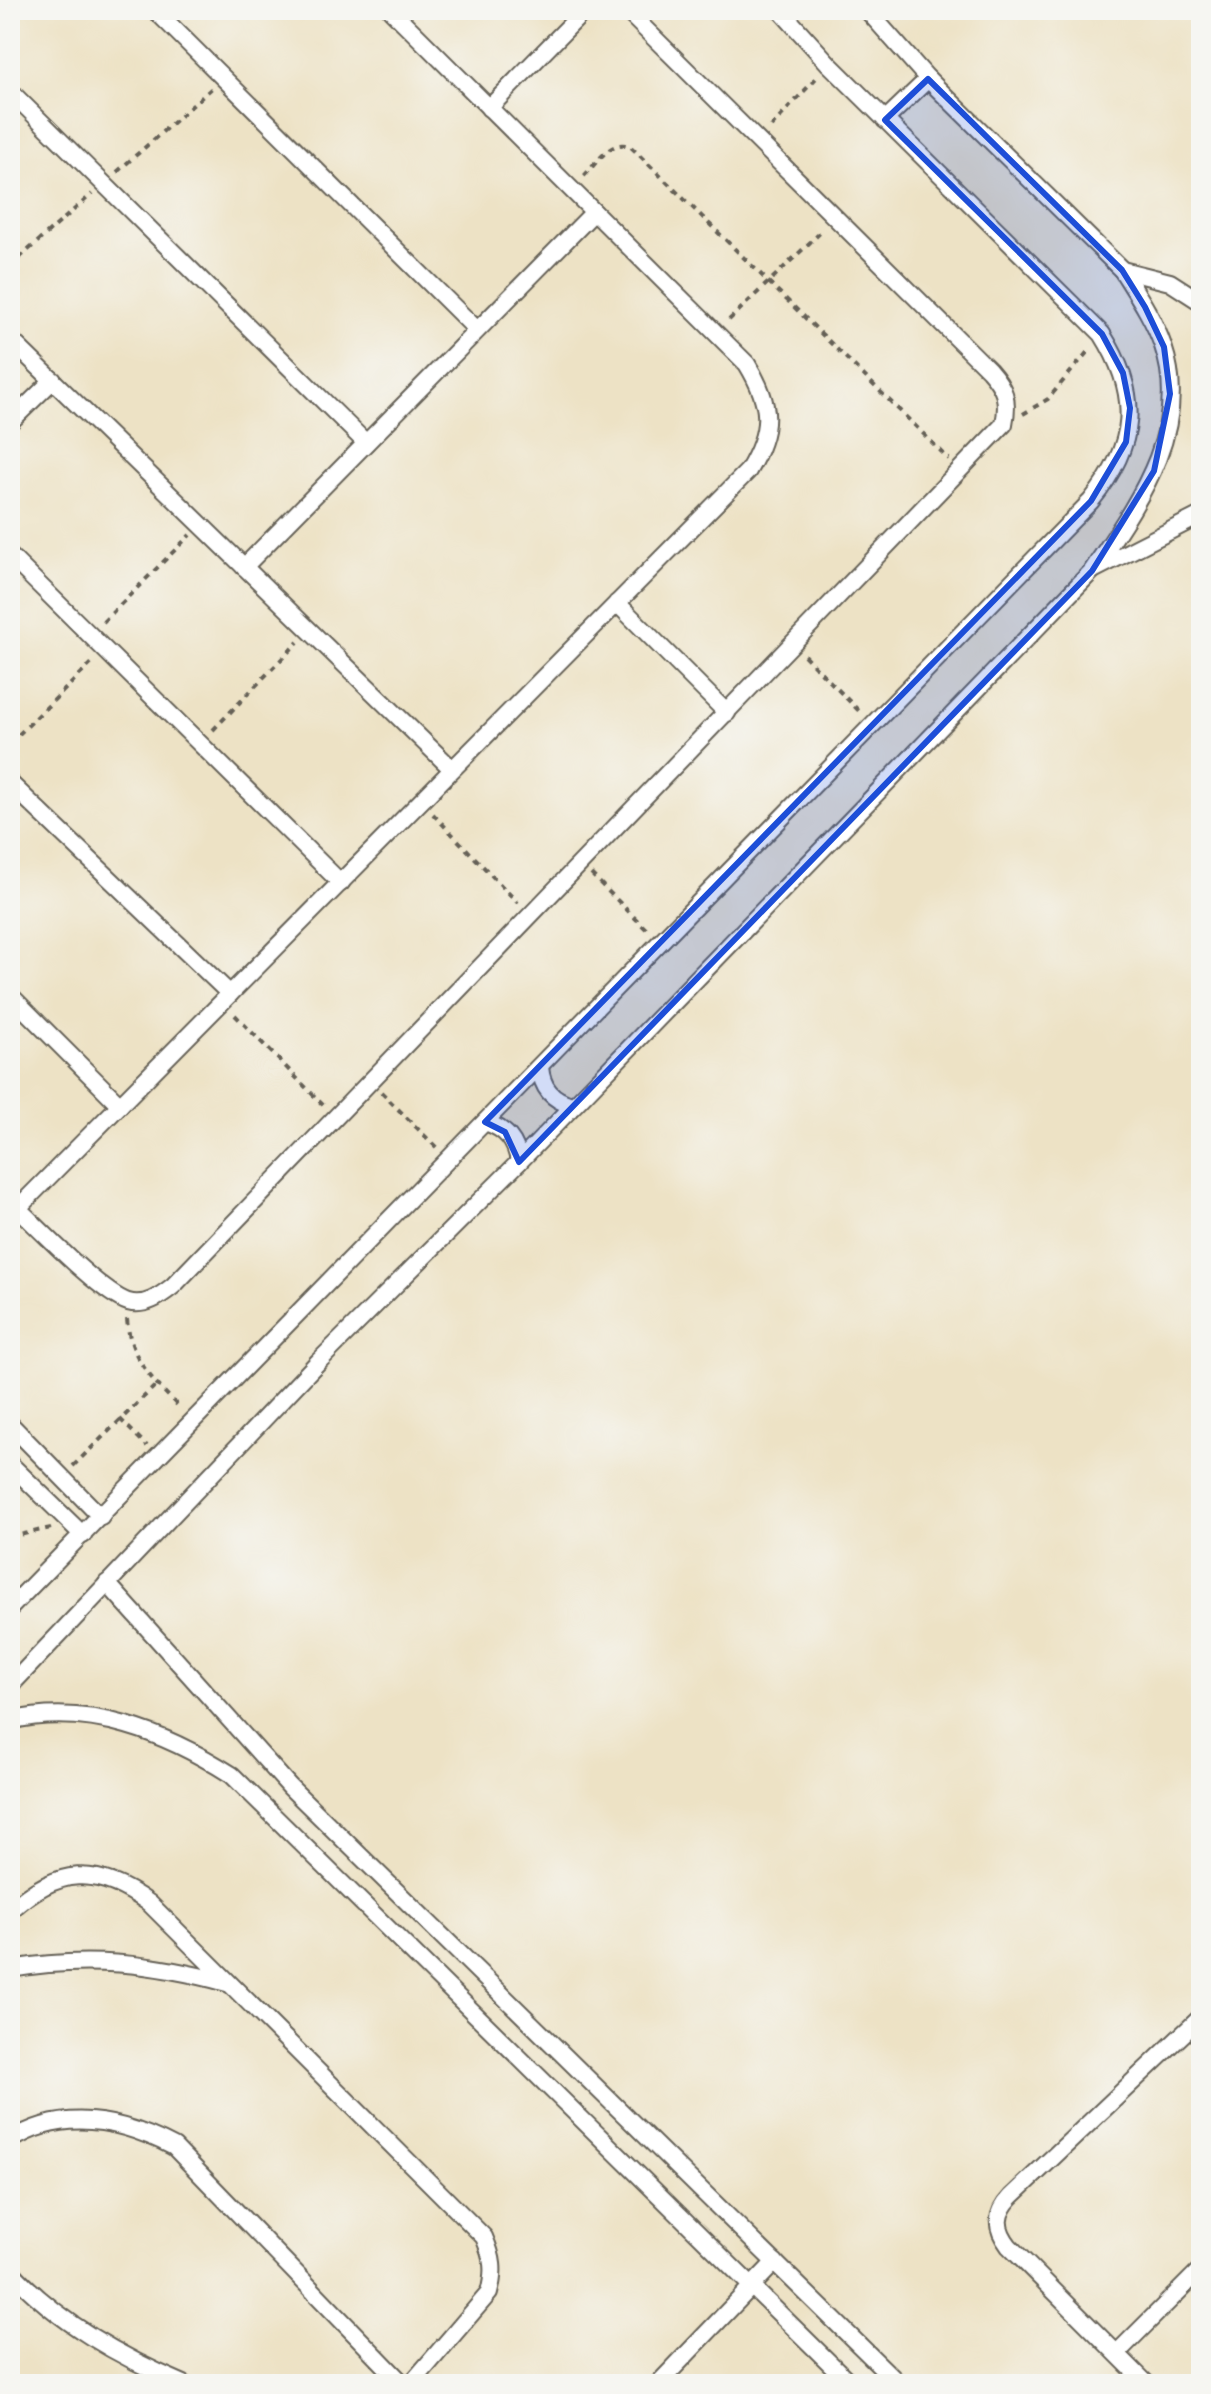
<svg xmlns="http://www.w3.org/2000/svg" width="1211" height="2394" viewBox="0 0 1211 2394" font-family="Caveat,sans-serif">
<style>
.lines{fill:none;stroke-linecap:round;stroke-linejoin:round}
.minor-casing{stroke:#656157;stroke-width:20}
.path{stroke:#656157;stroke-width:4;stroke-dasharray:6 6;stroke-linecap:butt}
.minor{stroke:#fff;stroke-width:16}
.marked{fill:#1d4ed8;fill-opacity:0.2;stroke:#1d4ed8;stroke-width:6;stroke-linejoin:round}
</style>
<rect width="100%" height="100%" fill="#f6f6f2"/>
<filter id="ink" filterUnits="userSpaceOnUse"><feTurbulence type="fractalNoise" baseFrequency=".0125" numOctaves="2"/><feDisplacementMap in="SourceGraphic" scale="16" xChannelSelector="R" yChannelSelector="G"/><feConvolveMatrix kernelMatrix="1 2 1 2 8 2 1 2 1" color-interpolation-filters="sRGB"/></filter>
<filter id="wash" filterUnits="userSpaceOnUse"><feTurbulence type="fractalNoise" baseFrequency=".006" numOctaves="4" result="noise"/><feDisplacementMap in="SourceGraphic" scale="32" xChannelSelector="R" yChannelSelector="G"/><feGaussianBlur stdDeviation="1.8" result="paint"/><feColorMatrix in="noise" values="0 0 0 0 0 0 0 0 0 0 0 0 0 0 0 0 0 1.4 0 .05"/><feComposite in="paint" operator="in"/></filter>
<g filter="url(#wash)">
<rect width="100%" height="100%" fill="#ede2c5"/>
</g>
<g filter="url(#ink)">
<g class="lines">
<defs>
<g id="minor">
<polyline points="155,10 477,330"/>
<polyline points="1198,10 1201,11"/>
<polyline points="10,91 366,443"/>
<polyline points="489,108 585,10"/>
<polyline points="885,120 928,79"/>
<polyline points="1122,270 1170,282 1201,302"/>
<polyline points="10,339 452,769"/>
<polyline points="10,422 53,380"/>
<polyline points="10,556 341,883"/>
<polyline points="244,567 594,212"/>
<polyline points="1093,570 1201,515"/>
<polyline points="617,603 727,713"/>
<polyline points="10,783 230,994"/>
<polyline points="10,995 120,1105"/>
<path d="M540,1067C542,1088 552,1100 572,1105"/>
<path d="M485,1122C506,1129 516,1141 519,1162"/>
<path d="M10,1201C34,1223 100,1293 128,1302C146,1307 160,1296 173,1286L1004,424C1009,400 1005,388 989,370L626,10"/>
<path d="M10,1216L748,471C773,429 772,405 747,364L391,10"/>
<polyline points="10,1424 101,1517"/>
<polyline points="10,1464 83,1535"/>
<polyline points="107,1583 290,1787 899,2384"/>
<path d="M10,1608L1091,501C1137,444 1141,396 1102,334L829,64L780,10"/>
<path d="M10,1686L319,1361L519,1162L1092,571C1136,505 1192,430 1163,346C1154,319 1137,294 1122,270L928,79L867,10"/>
<path d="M10,1721C90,1702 166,1733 232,1775L851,2384"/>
<path d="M10,1911C57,1867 97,1865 149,1903L484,2237C493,2258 495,2271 489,2293L411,2384"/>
<path d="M10,1969C86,1956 153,1963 227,1983"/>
<path d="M10,2141C63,2107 122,2120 174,2147L403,2384"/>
<path d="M10,2270C57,2322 120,2357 184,2384"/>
<polyline points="1117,2353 1201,2269"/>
<polyline points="658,2384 775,2262"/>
<path d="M1147,2384L1009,2246C995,2228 995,2214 1011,2197L1201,2017"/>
</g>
</defs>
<!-- minor casing -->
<use href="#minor" class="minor-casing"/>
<!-- path -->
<g class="path">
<polyline points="771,127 819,75"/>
<polyline points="117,172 212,88"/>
<path d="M584,176C597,163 612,137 631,147L949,459"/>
<polyline points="10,266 92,194"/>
<polyline points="729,320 824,229"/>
<polyline points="1023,414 1048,399 1090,349"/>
<polyline points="103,622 190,535"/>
<polyline points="804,655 862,714"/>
<polyline points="213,730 298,642"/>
<polyline points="10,743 94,661"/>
<polyline points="433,814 518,903"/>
<polyline points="591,874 647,930"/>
<polyline points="235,1015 324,1106"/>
<polyline points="381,1092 437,1148"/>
<path d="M127,1319C130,1360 153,1380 180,1408"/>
<polyline points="120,1419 147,1446"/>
<polyline points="73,1466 157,1384"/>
<polyline points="10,1537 51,1528"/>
</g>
<!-- minor -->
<use href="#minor" class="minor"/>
</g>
</g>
<!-- marked area -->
<path class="marked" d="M928,79L1122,270L1145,307L1164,347L1170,394L1154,471L1092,571L519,1162L505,1132L485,1122L1091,501L1126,442L1130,408L1123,373L1102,334L885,120Z"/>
<!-- margin -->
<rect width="1211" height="2394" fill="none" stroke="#f6f6f2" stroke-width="40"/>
</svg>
